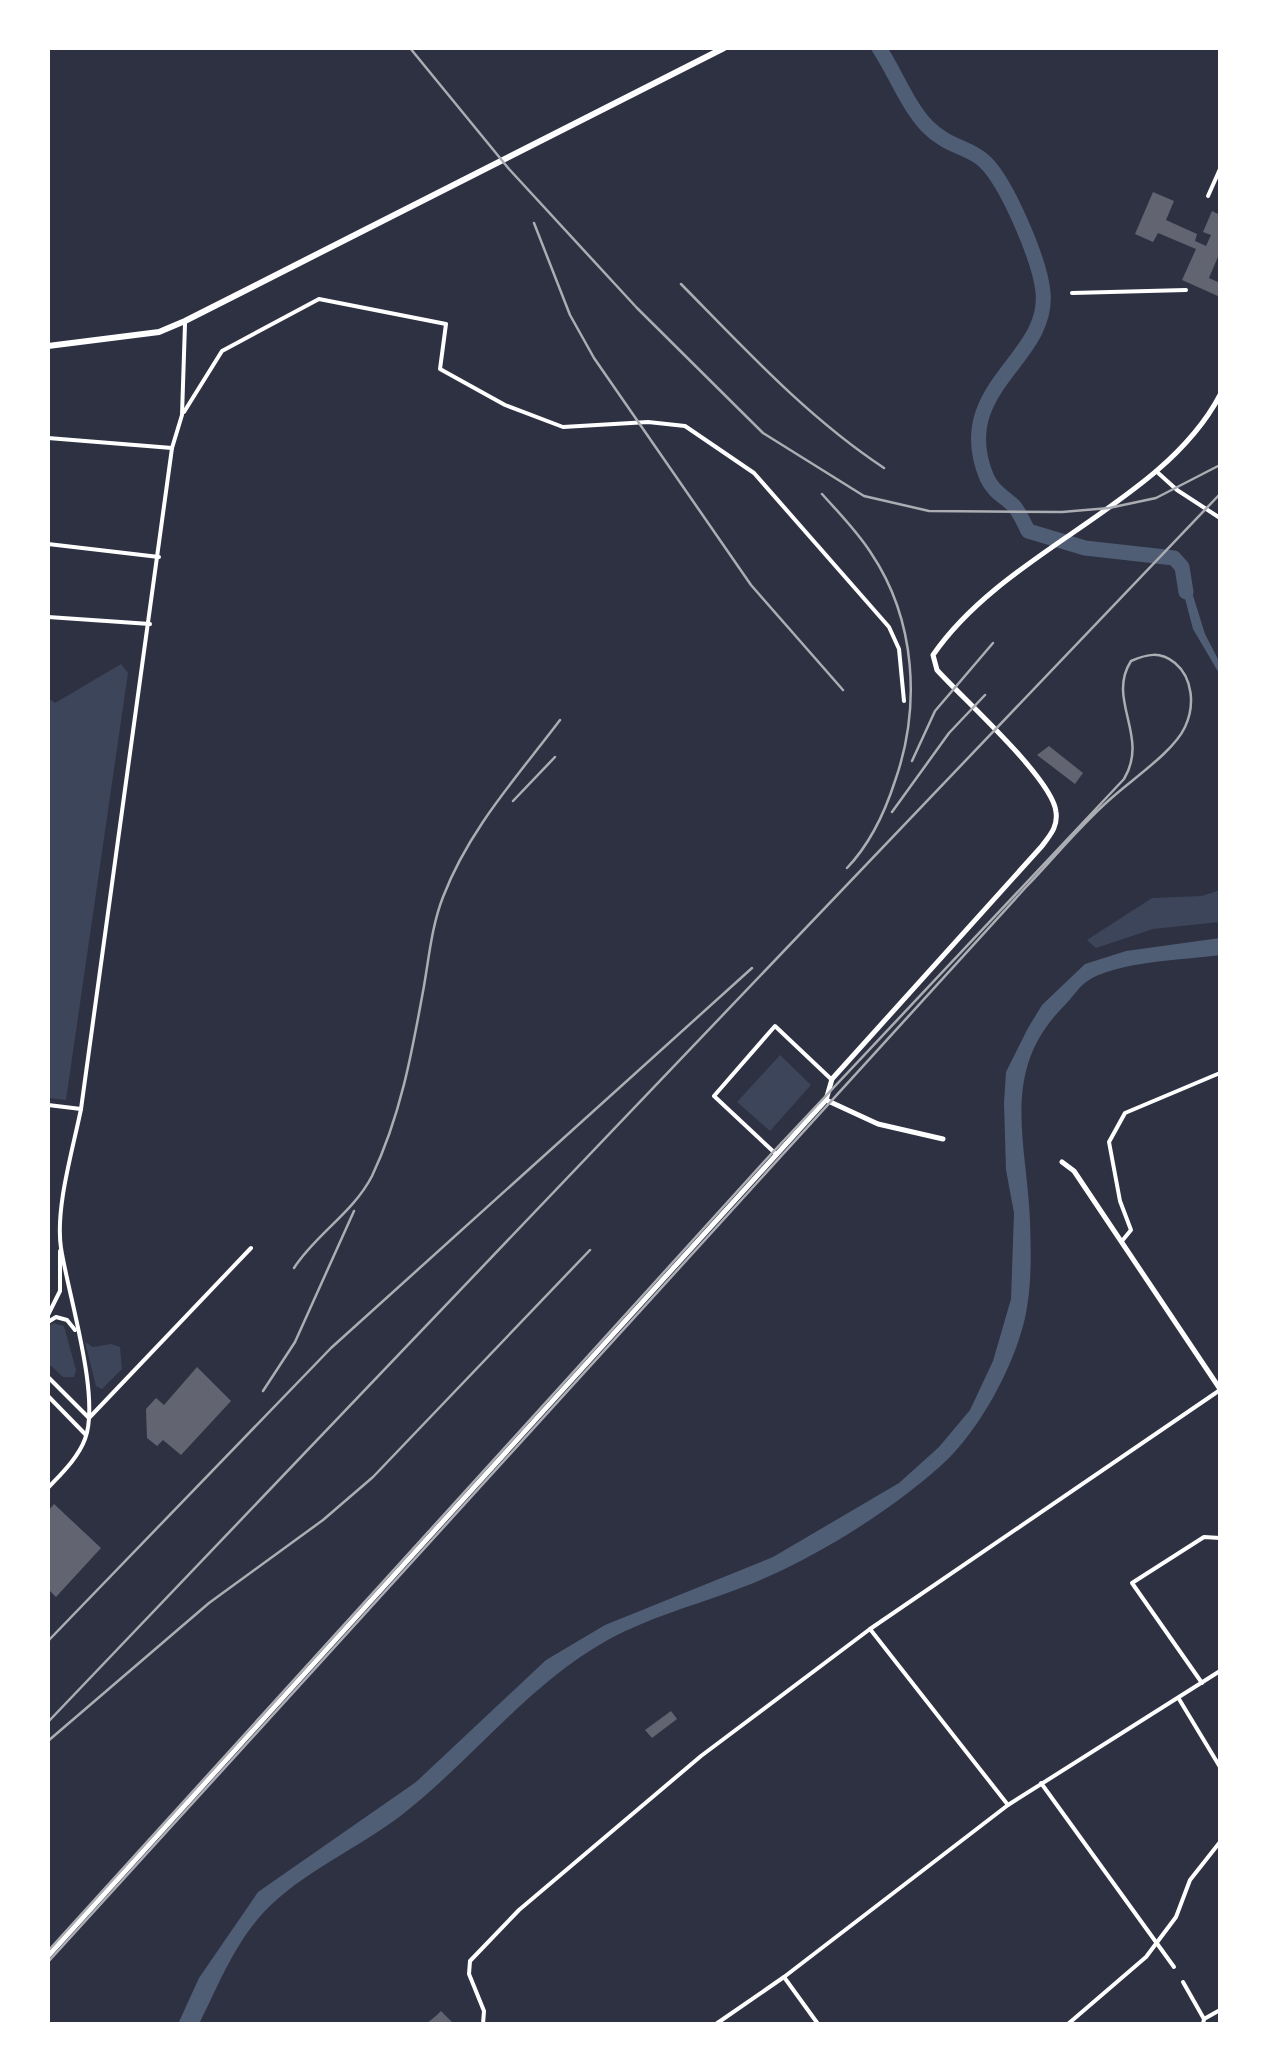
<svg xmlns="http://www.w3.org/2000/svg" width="1268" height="2072" viewBox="0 0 1268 2072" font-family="'Open Sans',sans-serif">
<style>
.green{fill:#3c4559}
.water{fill:#4f5d75}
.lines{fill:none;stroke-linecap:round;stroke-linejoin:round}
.river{stroke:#4f5d75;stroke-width:15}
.building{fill:#626471}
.minor{stroke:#fff;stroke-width:4}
.tertiary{stroke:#fff;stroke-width:5}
.primary{stroke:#fff;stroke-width:6}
.tram{stroke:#abadb3;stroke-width:2.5}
.rail{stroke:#abadb3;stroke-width:2.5}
</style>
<rect width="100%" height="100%" fill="#2d3142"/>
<!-- green -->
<g class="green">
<polygon points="121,664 128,673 66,1100 48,1098 48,698 55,703"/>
<polygon points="1220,890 1220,922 1153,929 1096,948 1087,940 1152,898 1202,896"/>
<polygon points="780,1055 811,1085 770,1131 737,1102"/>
<polygon points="53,1323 64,1326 76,1370 74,1377 63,1377 48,1363 48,1327"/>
<polygon points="85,1342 93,1347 111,1344 120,1347 122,1369 102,1389 96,1386"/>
</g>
<!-- water -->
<g class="water">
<polygon points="1178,572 1186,573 1205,634 1220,663 1220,675 1193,629"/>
<path d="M1220,938V955C1185,960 1115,961 1086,982C1078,988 1071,999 1064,1006C999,1071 1027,1141 1030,1221C1031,1252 1032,1287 1025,1318C1014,1366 982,1425 948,1459C901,1504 825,1552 765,1578C713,1601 656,1613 606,1641C528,1685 473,1759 403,1814C358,1849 303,1871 264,1912C234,1944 218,1986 199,2024H178L199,1978L258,1892L416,1782L546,1660L605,1625L773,1557L899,1483L939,1447L970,1410L993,1361L1011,1299L1014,1213L1006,1170L1004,1103L1006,1072L1028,1028L1042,1005L1085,964L1126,951Z"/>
</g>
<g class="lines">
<!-- river -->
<path class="river" d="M879,48C895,72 907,105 927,126C947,147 969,147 984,161C1007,182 1040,261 1043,292C1050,360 949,388 987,478C993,491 1003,496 1013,505C1019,511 1024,523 1028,531L1085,548L1174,558L1182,567L1186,592"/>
</g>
<!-- building -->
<g class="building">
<polygon points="1153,192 1174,201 1166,220 1197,234 1195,241 1206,246 1211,235 1203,232 1212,211 1220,215 1220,252 1209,278 1220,283 1220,297 1182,280 1196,249 1158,233 1153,242 1135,234"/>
<polygon points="1049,746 1083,773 1075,784 1037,755"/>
<polygon points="197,1367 231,1401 181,1455 163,1440 157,1446 147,1438 146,1409 156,1398 164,1405"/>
<polygon points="54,1504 101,1548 56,1597 48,1589 48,1511"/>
<polygon points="671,1711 677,1719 652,1738 645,1730"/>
<polygon points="441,2011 454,2024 426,2024 437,2015"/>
</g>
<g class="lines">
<!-- minor -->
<g class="minor">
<polyline points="1208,196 1220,169"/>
<polyline points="1072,293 1186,290"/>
<polyline points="184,412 222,351 319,299 446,324 440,369 505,405 563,427 648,422 685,426 754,473 889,627 899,649 904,701"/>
<polyline points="48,438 172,448"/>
<polyline points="1156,471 1177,490 1220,518"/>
<polyline points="48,544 159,557"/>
<polyline points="48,617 150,624"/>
<polyline points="48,1105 81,1109"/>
<polyline points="776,1154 714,1096 775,1026 831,1079"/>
<polyline points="1122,1241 1131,1230 1120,1201 1109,1142 1125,1113 1220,1073"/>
<polyline points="48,1315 60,1291 60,1251"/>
<polyline points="48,1322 56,1317 67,1320 75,1330"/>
<polyline points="48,1377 89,1418 251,1248"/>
<polyline points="48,1396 86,1435"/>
<path d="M48,1488C61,1474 78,1458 85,1439C101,1397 68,1294 61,1248C55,1208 73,1149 81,1109L172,448L182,415L185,324"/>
<polyline points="870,1629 1008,1805"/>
<polyline points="1202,1683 1132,1583 1204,1537 1220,1538"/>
<polyline points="1179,1699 1220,1767"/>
<polyline points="1041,1783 1174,1967"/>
<polyline points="784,1977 818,2024"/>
<polyline points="1183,1982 1204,2019 1203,2024"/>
<polyline points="1204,2019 1220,2010"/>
<polyline points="483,2024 484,2011 469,1974 470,1961 519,1910 701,1756 870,1629 1220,1390"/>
<polyline points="716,2024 784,1977 1008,1805 1220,1671"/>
<polyline points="1068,2024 1146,1957 1176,1917 1190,1880 1220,1842"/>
</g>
<!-- tertiary -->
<g class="tertiary">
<polyline points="826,1100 878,1124 943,1139"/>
<polyline points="1062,1162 1074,1171 1220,1389"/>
<path d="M48,1956L826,1100L832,1079L1042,846C1050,835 1058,827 1056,812C1053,779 963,699 937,670L933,655C1006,549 1163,504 1220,395"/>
</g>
<!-- primary -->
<polyline class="primary" points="48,346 159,332 185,321 724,48"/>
<!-- tram -->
<path class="tram" d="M48,1951L773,1152L1124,779C1150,736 1106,700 1131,661C1147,654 1160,651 1175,663C1193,678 1195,706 1185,727C1173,753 1129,781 1107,802C1078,828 1053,859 1026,887L48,1962"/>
<!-- rail -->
<g class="rail">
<polyline points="410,48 509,169 637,308 763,433 864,496 929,511 1062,512 1109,508 1156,498 1220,465"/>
<polyline points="534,223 570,315 594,358 751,585 843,690"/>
<path d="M681,284C745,349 807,417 884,468"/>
<path d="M822,494C839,513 857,531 871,553C916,620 921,707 895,781C885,812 869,845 847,868"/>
<polyline points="912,761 935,711 993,643"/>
<polyline points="513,801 555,757"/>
<polyline points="892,812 949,733 985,695"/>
<path d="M294,1268C316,1234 353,1213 372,1176C401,1115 412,1052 424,986C429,957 432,925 443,897C469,829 517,777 560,720"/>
<polyline points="263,1391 295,1342 354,1211"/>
<polyline points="48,1641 331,1348 752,968"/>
<polyline points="48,1722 1220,494"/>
<polyline points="48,1741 209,1603 323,1520 373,1477 590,1250"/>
</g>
</g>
<!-- border -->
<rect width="1268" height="2072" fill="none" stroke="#ffffff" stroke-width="100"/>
</svg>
